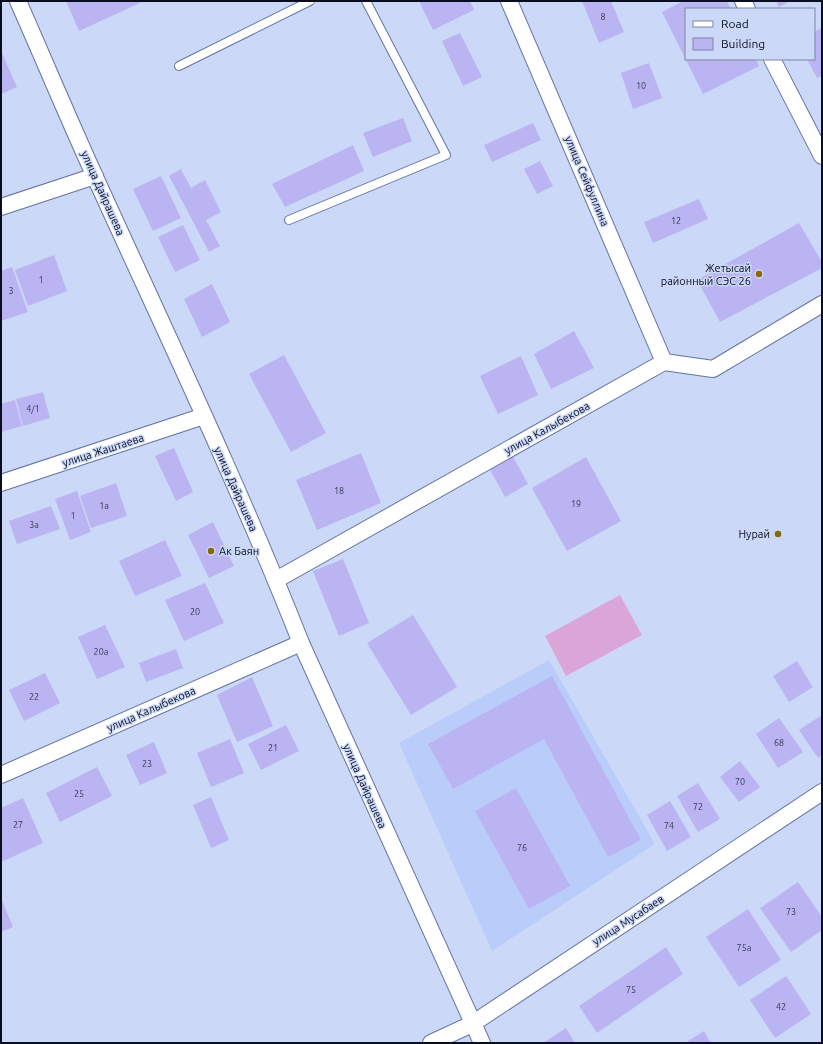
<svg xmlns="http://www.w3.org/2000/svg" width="823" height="1044" viewBox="0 0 823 1044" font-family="Ubuntu,sans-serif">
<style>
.built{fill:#baccfa}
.pitch{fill:#daa6d7}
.building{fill:#bab5f2}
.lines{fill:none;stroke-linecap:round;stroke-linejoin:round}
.lane-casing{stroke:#6374a2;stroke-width:10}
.street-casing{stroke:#6374a2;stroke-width:18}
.lane{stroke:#fff;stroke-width:8}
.street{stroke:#fff;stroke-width:16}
.poi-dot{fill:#886906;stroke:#ccd8f7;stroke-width:1.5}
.labels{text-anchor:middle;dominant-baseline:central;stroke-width:3;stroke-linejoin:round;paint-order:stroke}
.number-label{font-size:9px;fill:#343854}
.street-label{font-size:11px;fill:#080e1f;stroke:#ccd8f7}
.poi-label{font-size:11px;fill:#080e1f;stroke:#ccd8f7;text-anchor:end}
</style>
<rect width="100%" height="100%" fill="#ccd8f7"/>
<!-- built -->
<polygon class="built" points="549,660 655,844 492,951 399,743"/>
<!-- pitch -->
<polygon class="pitch" points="620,595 642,635 566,676 545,636"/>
<!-- building -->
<g class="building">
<polygon points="66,1 141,1 142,2 79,31"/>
<polygon points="419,1 470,1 474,10 433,30"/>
<polygon points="582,1 611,1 624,32 599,43"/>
<polygon points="683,1 727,1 731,9 686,9 686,59 756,59 759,66 703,94 662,12"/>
<polygon points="776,1 790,1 779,7"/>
<polygon points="822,28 822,76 817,78 807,59 814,59 814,32"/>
<polygon points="460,33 482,77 463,86 442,41"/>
<polygon points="1,51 17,87 1,94"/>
<polygon points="649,63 662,98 633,109 621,73"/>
<polygon points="403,118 412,141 373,157 363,133"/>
<polygon points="533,123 541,140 492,162 484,145"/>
<polygon points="353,145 364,171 285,207 272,184"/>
<polygon points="540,161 553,186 537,194 524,169"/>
<polygon points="181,169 191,188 205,180 221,212 206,220 220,246 209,252 169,176"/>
<polygon points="161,176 181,218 153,231 133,189"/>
<polygon points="699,199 708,219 653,243 644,222"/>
<polygon points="799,223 822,262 822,268 720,322 697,280"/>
<polygon points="183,225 200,260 175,272 158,237"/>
<polygon points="54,255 67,291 28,306 15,270"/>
<polygon points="12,267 28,312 1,321 1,271"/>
<polygon points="212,284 230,322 202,337 184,299"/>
<polygon points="574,331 594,368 551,389 534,354"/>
<polygon points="284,355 326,433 291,452 249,374"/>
<polygon points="521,356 538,395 498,414 480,376"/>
<polygon points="43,392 50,418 23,426 16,399"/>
<polygon points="15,400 22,426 1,432 1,404"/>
<polygon points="174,448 193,492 176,501 155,456"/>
<polygon points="361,453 381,503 317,530 296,480"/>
<polygon points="512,455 528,484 505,497 489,468"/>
<polygon points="586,457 621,521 567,551 532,488"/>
<polygon points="116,483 127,516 91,528 80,496"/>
<polygon points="77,491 91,532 70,540 55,499"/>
<polygon points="51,506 60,529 17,544 9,521"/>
<polygon points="213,522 234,566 209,578 188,535"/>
<polygon points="165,540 182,576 135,596 119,561"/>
<polygon points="343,559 369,623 339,636 313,571"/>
<polygon points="205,583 224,623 184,641 165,600"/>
<polygon points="413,615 457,687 411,715 367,643"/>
<polygon points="105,625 125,667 97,679 78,637"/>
<polygon points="176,649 183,668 146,682 139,663"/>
<polygon points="797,661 813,687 789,702 773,676"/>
<polygon points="45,673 60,703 24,721 9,690"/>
<polygon points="552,676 641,840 608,857 544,739 453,789 428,744"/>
<polygon points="252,677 273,726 237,742 217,695"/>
<polygon points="822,715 822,755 818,758 799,730"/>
<polygon points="779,718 803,752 778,768 756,734"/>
<polygon points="286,725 299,751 261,770 248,744"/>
<polygon points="230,739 244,773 211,787 197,753"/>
<polygon points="154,742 167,773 140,785 126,755"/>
<polygon points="740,761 760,787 739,802 720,777"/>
<polygon points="97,767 112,796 60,822 46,793"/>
<polygon points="698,783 720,819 698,832 677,796"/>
<polygon points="516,788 570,886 529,909 475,811"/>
<polygon points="211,797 229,840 211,848 193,805"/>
<polygon points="23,798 43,843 1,862 1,808"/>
<polygon points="670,801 691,837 667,851 647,815"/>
<polygon points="798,882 822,917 822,930 791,952 760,908"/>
<polygon points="1,898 13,927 1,932"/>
<polygon points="748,909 781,960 739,987 706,937"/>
<polygon points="666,947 683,974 597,1033 579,1006"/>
<polygon points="786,976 811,1014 775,1038 750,1000"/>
<polygon points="566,1028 575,1043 543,1043"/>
<polygon points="704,1031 711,1043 685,1043"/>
</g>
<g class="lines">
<defs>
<g id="lane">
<polyline points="179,66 310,1"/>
<polyline points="289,220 446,155 366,1"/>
</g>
<g id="street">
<path d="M18,1C44,60 69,120 96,179C166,333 239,486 301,643L482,1043"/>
<polyline points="509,1 664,362"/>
<polyline points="743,1 747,9"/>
<polyline points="772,59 822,156"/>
<polyline points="1,207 95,176"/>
<polyline points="1,483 204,416"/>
<polyline points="276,580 664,362 713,369 822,304"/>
<polyline points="1,775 301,643"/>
<polyline points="431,1043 472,1024 822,792"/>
</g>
</defs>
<!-- lane casing -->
<use href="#lane" class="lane-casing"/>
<!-- street casing -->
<use href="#street" class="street-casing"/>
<!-- lane -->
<use href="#lane" class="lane"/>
<!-- street -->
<use href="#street" class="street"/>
</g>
<!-- markers -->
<g class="poi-dot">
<circle cx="759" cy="274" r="4"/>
<circle cx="778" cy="534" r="4"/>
<circle cx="211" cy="551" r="4"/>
</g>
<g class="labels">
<!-- number labels -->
<g class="number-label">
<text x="603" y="17">8</text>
<text x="641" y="86">10</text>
<text x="676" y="221">12</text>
<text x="41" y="280">1</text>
<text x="11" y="291">3</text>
<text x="33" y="409">4/1</text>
<text x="339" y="491">18</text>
<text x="576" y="504">19</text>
<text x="104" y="506">1а</text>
<text x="73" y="516">1</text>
<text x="34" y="525">3а</text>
<text x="195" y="612">20</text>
<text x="101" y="652">20а</text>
<text x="34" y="697">22</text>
<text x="779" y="743">68</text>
<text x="273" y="748">21</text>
<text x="147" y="764">23</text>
<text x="740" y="782">70</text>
<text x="79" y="794">25</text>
<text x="698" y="807">72</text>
<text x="18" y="825">27</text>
<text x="669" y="826">74</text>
<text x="522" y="848">76</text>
<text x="791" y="912">73</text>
<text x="744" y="948">75а</text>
<text x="631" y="990">75</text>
<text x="781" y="1007">42</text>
</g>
<!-- street labels -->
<g class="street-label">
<text transform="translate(587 181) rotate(67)">улица Сейфуллина</text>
<text transform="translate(103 193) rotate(66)">улица Дайрашева</text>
<text transform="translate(547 428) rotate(-29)">улица Калыбекова</text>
<text transform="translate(103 450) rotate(-18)">улица Жаштаева</text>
<text transform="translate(236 489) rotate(66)">улица Дайрашева</text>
<text transform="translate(151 709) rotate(-24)">улица Калыбекова</text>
<text transform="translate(365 786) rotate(66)">улица Дайрашева</text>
<text transform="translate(628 920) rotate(-33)">улица Мусабаев</text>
</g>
<!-- poi labels -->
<g class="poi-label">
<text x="751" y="268">Жетысай<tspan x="751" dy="13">районный СЭС 26</tspan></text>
<text x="770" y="534">Нурай</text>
<text x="219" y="551" text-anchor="start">Ак Баян</text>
</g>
</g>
<!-- border -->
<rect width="823" height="1044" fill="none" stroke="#080e1f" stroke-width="4"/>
<!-- legend -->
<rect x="685" y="8" width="130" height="52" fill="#ccd8f7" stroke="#7e87a1"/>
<rect x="693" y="21" width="20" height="6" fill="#ffffff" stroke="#7e87a1"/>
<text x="721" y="28" font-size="12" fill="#080e1f">Road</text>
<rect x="693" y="38" width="20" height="12" fill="#bab5f2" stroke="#7e87a1"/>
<text x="721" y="48" font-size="12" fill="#080e1f">Building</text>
</svg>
